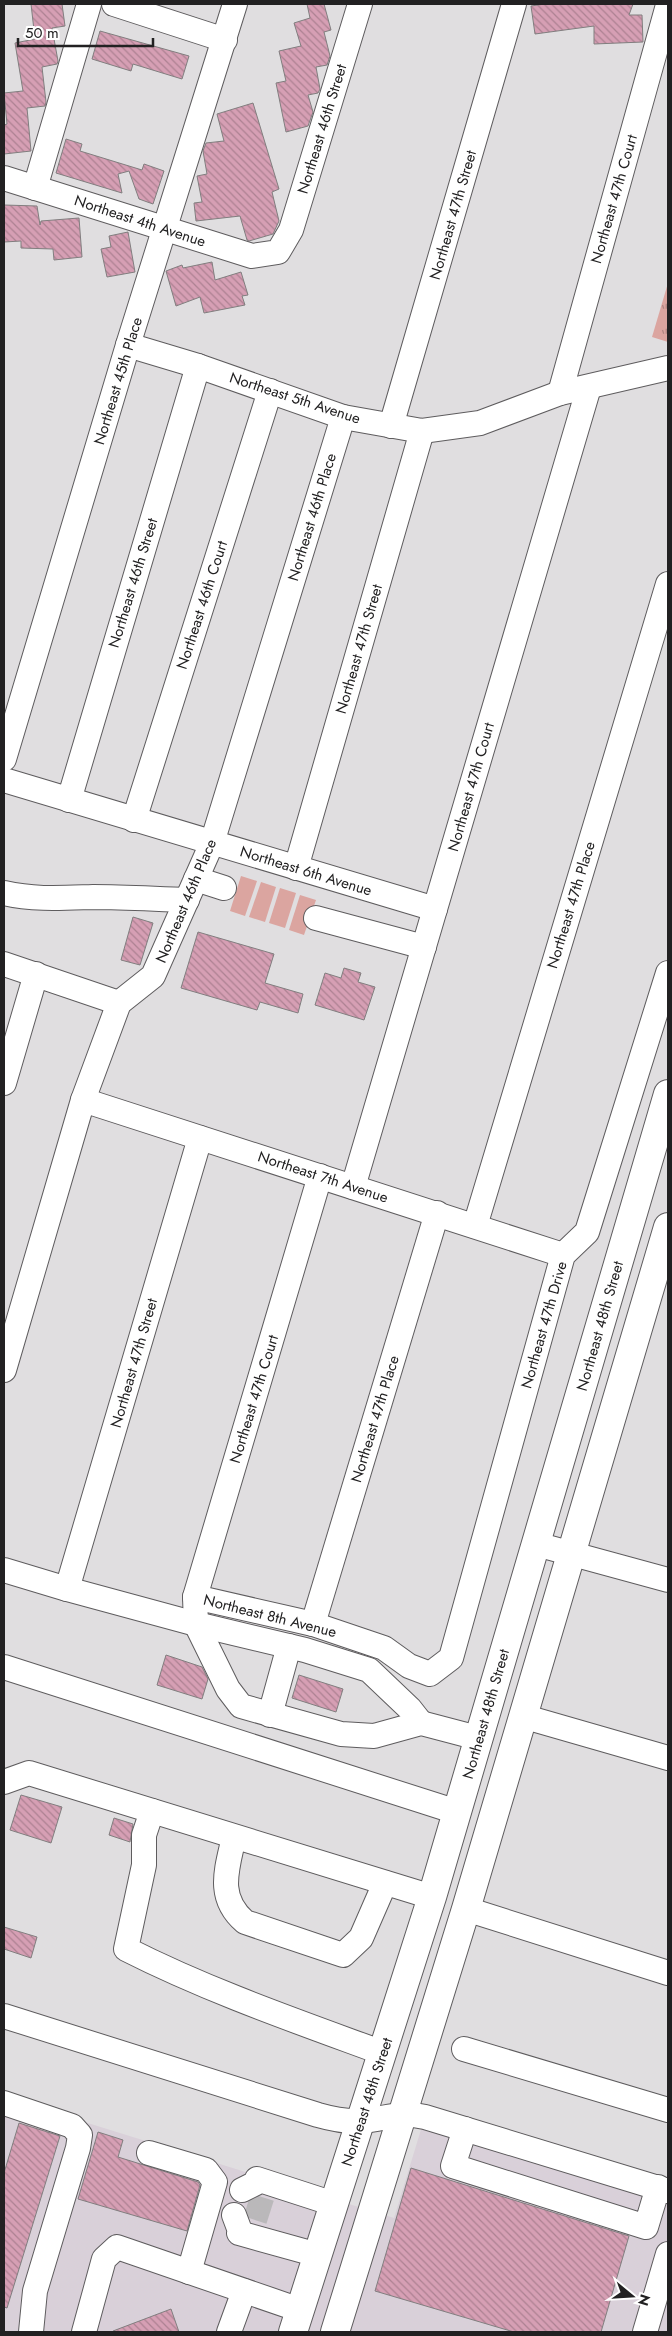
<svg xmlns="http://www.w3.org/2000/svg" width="672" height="2336" viewBox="0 0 672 2336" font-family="Jost,sans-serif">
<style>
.built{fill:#d9d0d9}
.park{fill:url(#park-tufts)}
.pitch{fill:#dba5a0}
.building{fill:url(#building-back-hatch);stroke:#817e7f}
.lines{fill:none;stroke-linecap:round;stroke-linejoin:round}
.minor-tunnel{stroke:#bab8ba;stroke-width:24;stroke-dasharray:24 12;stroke-linecap:butt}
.minor-casing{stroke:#5e5c5e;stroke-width:26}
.major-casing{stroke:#5e5c5e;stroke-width:30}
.minor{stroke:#fff;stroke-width:24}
.major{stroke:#fff;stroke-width:28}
.labels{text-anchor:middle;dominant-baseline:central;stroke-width:4;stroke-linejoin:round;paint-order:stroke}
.street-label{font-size:15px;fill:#222122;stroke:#fff}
</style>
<defs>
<pattern id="park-tufts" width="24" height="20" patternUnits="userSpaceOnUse" patternTransform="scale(1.25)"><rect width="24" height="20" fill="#dba5a0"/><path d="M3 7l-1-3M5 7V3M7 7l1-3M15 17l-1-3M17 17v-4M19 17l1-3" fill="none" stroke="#b18682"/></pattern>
<pattern id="building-back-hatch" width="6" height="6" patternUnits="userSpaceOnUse" patternTransform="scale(1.25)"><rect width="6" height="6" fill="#d69fb4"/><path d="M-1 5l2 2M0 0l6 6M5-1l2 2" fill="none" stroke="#ad8192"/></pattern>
</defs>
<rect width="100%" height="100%" fill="#e0dee0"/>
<!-- built -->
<polygon class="built" points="4,2097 394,2218 423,2123 668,2200 668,2332 4,2332"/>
<!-- park -->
<polygon class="park" points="668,283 668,342 652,337"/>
<!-- pitch -->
<g class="pitch">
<polygon points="241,876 257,881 245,916 230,911"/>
<polygon points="261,882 276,887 265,922 249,917"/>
<polygon points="280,888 296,893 285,928 269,923"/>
<polygon points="300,895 316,900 304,935 289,930"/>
</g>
<!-- building -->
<g class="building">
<polygon points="31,4 62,4 65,26 52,28 58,61 57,64 42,67 46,102 45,106 27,108 31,151 4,154 4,125 7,124 4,93 23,91 15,43 35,39"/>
<polygon points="307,4 324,4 331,30 324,32 330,56 327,65 316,67 320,89 318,93 308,95 313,112 308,126 286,132 276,83 286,81 279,51 301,46 294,23 310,18"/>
<polygon points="545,4 633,4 629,15 642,15 643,42 594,44 594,26 535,34 531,6"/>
<polygon points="100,31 189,56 182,79 133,64 131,71 92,59"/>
<polygon points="253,103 279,189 272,192 279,221 273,234 249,241 247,240 240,216 196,221 194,203 202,202 197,176 207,174 203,151 206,143 224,141 217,114"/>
<polygon points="66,139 82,144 80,151 142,170 144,164 164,171 153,204 139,199 129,171 118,174 122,193 56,173"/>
<polygon points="4,205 37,206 40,225 41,221 79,218 82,257 54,260 53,249 21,248 21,241 4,242"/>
<polygon points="128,232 135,272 107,277 101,249 111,247 109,236"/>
<polygon points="212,262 215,280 241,272 248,295 242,296 245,305 204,313 200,297 176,306 166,271 182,265 183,268"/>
<polygon points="133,917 153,923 140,965 121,960"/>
<polygon points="198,932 274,954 265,983 303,994 298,1013 260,1002 257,1010 181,988"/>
<polygon points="344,968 361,973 358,982 375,987 364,1020 315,1005 325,973 341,978"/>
<polygon points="166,1655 202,1667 208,1679 202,1699 157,1685"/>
<polygon points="299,1675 343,1689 336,1712 292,1698"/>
<polygon points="21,1795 62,1807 51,1843 10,1830"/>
<polygon points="114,1818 133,1824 130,1842 109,1835"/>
<polygon points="4,1927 37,1937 31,1958 4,1949"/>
<polygon points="19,2123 60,2136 7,2308 4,2307 4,2173"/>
<polygon points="98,2132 123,2140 118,2157 198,2182 200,2185 187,2231 78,2199"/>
<polygon points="411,2168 629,2236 601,2332 514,2332 375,2291"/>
<polygon points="171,2309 179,2332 113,2332 113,2331"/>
</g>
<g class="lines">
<!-- minor-tunnel -->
<polyline class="minor-tunnel" points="255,2220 263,2195"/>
<defs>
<g id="minor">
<polyline points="114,4 225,40"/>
<polyline points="4,178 252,256 278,252 291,230 360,4"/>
<polyline points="35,188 89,4"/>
<polyline points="128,345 198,366 343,417 422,431 480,423 560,393 668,368"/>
<polyline points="560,393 668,5"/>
<polyline points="391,426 514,4"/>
<polyline points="4,759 128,345 235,4"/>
<polyline points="4,780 435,909"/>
<polyline points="69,800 198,366"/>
<polyline points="134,820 270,391"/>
<polyline points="296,868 422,431"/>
<polyline points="196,879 224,888"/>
<path d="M4,893C34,900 62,898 93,897C124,897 155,899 187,900"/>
<polyline points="316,918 424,947"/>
<polyline points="4,964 119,1003"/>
<polyline points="4,1083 36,974"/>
<polyline points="83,1100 563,1255"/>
<polyline points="320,1176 195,1597 196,1624 228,1689 241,1706 341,1734 374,1736 421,1723 478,1738"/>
<polyline points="353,1187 589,387"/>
<polyline points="475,1226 668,584"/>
<polyline points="4,1370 83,1100 119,1003 153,976 212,843 343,417"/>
<polyline points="536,1544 668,1580"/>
<polyline points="4,1570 67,1589 196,1624 305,1650 369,1670 410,1709 421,1723"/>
<polyline points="67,1589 200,1138"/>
<polyline points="195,1597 313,1624 384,1648 409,1666 430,1674 451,1658 563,1255 587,1232 668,973"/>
<polyline points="313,1624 437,1213"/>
<polyline points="4,1667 457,1812"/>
<polyline points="270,1715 289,1646"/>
<polyline points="522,1716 668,1758"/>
<polyline points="4,1782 29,1773 432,1897"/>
<path d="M152,1811L144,1835V1865L126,1949C209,1991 296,2021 383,2053"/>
<path d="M234,1837C227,1869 216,1897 245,1922L343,1955L361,1938L385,1883"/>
<polyline points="466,1909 668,1973"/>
<path d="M4,2016L318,2115C332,2119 346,2122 361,2121C387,2119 397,2111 425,2117L668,2191"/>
<polyline points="464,2049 668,2110"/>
<polyline points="4,2103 72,2126 80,2135 78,2148 35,2291 31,2332"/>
<polyline points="465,2129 453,2166 646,2227 658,2187"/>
<polyline points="149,2153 206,2170 215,2182 189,2272"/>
<polyline points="242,2190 256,2183 257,2179 334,2204"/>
<polyline points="234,2215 240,2231 239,2233 318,2255"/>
<polyline points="84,2332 104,2259 117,2247 300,2310"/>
<polyline points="229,2332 244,2291"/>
<polyline points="645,2332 668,2254"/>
</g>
<g id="major">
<polyline points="293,2332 432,1897 668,1094"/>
<polyline points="335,2332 466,1909 668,1227"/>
</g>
</defs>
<!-- minor casing -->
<use href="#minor" class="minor-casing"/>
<!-- major casing -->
<use href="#major" class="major-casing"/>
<!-- minor -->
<use href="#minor" class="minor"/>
<!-- major -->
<use href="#major" class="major"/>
</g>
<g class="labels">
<!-- street labels -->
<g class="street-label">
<text transform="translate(322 129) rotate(-73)">Northeast 46th Street</text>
<text transform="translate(614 199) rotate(-74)">Northeast 47th Court</text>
<text transform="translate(453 215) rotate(-74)">Northeast 47th Street</text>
<text transform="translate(140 221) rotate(18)">Northeast 4th Avenue</text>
<text transform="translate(118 381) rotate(-73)">Northeast 45th Place</text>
<text transform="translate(295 398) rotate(18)">Northeast 5th Avenue</text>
<text transform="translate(312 517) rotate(-73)">Northeast 46th Place</text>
<text transform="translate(133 583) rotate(-73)">Northeast 46th Street</text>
<text transform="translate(202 605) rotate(-72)">Northeast 46th Court</text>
<text transform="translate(359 649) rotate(-74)">Northeast 47th Street</text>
<text transform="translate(471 787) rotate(-74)">Northeast 47th Court</text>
<text transform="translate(306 871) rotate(17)">Northeast 6th Avenue</text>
<text transform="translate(186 901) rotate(-67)">Northeast 46th Place</text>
<text transform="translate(571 905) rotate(-73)">Northeast 47th Place</text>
<text transform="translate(323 1177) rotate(18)">Northeast 7th Avenue</text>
<text transform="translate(544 1325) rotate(-74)">Northeast 47th Drive</text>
<text transform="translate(600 1326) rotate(-74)">Northeast 48th Street</text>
<text transform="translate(134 1363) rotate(-74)">Northeast 47th Street</text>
<text transform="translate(254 1399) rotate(-73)">Northeast 47th Court</text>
<text transform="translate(375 1419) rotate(-73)">Northeast 47th Place</text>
<text transform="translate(270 1616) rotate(14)">Northeast 8th Avenue</text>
<text transform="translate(486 1714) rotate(-74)">Northeast 48th Street</text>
<text transform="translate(367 2102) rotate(-72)">Northeast 48th Street</text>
</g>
</g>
<!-- border -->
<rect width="672" height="2336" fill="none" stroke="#222122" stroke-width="10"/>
<!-- north arrow -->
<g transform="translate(632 2296) rotate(108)" stroke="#ffffff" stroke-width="4" paint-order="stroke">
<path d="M0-4L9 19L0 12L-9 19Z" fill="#222122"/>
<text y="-8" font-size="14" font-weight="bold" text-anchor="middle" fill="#222122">N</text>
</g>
<!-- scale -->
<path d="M18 38v8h135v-8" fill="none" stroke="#222122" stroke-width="2.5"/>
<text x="25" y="38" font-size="15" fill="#222122" stroke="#ffffff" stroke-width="4" paint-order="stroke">50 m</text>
</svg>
